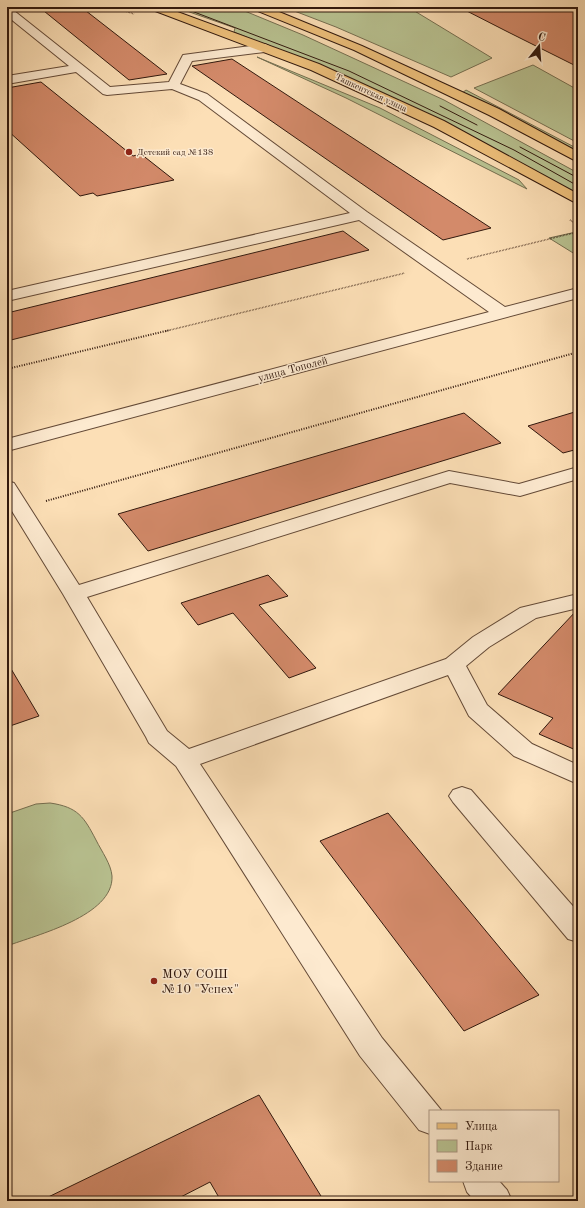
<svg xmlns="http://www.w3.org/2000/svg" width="585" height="1208" viewBox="0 0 585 1208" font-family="'Old Standard TT',serif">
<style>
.green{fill:#b9c392;stroke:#756e50}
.building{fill:#d38a6a;stroke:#31180d}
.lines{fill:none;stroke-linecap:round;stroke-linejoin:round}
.minor-casing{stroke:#644a37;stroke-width:2}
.major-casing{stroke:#31180d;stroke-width:2}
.path-far1{stroke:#31180d;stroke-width:1.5;stroke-dasharray:0.5 1;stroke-linecap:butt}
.path{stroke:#31180d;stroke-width:2;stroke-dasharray:1 1.5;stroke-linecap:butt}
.minor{fill:#fdead0;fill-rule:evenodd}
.major{fill:#eec07b;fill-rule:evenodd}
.tram{stroke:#31180d;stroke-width:1}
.poi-dot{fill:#8f2418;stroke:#fdead0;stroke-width:1.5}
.labels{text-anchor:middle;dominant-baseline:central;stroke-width:3;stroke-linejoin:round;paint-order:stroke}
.far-street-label{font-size:9px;fill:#31180d;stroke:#fdead0}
.far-poi-label{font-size:9px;fill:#31180d;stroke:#fdead0;text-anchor:start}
.street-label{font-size:11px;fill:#31180d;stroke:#fdead0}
.near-poi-label{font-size:13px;fill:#31180d;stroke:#fdead0;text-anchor:start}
</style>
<rect width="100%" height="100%" fill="#fcdfb6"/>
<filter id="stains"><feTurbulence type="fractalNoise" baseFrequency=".005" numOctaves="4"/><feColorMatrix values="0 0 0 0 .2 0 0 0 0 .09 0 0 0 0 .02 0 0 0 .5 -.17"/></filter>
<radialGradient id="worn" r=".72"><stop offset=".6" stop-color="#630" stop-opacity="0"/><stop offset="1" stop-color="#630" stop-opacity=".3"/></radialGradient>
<!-- green -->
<g class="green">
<polygon points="162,7 235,7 303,35 444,100 578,173 578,199 367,86 234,32 235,28 181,9"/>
<polygon points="284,7 408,7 492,58 451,77 336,27"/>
<polygon points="257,57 380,108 519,180 527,189 346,98"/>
<polygon points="533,65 578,90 578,143 474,88"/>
<polygon points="466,90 578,149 578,156 462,93"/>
<polygon points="576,232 578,233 578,256 549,238"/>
<path d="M50,803C78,807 84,817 96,840C102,852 111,864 112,876C114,916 36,935 7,946V814L36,804Z"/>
</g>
<!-- building -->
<g class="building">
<polygon points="39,7 81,7 167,74 129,80"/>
<polygon points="459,7 578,7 578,67 506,31"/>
<polygon points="232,59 339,129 491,228 443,240 192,66"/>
<polygon points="41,82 133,156 141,154 174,180 97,196 93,193 80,196 7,130 7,88"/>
<polygon points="343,231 369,250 7,341 7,313"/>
<polygon points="578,411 578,449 563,453 528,426"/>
<polygon points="464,413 501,443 148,551 118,514"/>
<polygon points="268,575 288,596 259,605 316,668 289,678 233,613 198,625 181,603"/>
<polygon points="577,610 578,610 578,751 539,734 553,718 498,694"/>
<polygon points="7,662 39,716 7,727"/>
<polygon points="388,813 539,995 464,1031 320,841"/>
<polygon points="259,1095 324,1201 221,1201 210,1182 173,1201 40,1201"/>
</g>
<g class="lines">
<defs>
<g id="minor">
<polygon points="7,9 13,10 110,87 169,82 183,55 265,44 269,46 271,48 265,52 192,61 180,84 207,94 367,212 505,307 578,288 578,298 7,451 7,439 489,312 359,220 7,301 7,291 350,213 199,100 172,89 107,95 103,94 76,72 7,84 7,76 69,66 7,16"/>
<polygon points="578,467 578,479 520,496 450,483 87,597 167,731 189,749 446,659 473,637 520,608 578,594 578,608 536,618 489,647 466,666 487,705 532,744 578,765 578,784 514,756 469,716 448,675 200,764 382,1038 441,1110 430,1111 430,1134 419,1130 360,1056 176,766 149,743 146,737 63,594 7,503 7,481 14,483 79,585 449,471 519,484"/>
<polygon points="462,787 471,790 578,912 578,942 568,939 453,802 449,796 453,790"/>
<polygon points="463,1181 499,1181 507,1190 512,1201 475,1201 467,1192"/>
</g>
<g id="major">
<polygon points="149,7 164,7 319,64 444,121 578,194 578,204 434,127 311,70 150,9"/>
<polygon points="252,7 267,7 362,46 499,109 578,152 578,162 489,115 354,50 253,9"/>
</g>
</defs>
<!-- minor casing -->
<use href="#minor" class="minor-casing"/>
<!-- major casing -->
<use href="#major" class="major-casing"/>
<!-- path-far1 -->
<g class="path-far1">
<polyline points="114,7 134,14"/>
<polyline points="570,220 578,225"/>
<polyline points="467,259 578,232"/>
<polyline points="166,331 405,273"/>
</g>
<!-- path -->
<g class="path">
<polyline points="7,369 170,330"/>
<polyline points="46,501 578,352"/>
</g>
<!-- minor -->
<use href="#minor" class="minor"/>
<!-- major -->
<use href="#major" class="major"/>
<!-- tram -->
<g class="tram">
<polyline points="181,7 349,71 514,150 578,186"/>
<polyline points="440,106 477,125"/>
<polyline points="520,147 578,178"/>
</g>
</g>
<!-- markers -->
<g class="poi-dot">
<circle cx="129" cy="152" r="4"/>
<circle cx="154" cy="981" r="4"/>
</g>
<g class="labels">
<!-- far-street labels -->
<g class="far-street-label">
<text transform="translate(371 93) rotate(25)">Ташкентская улица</text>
</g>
<!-- far-poi labels -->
<g class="far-poi-label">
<text x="137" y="152">Детский сад №138</text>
</g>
<!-- street labels -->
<g class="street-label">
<text transform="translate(293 370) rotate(-15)">улица Тополей</text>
</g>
<!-- near-poi labels -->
<g class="near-poi-label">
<text x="162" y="974">МОУ СОШ<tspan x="162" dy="15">№10 "Успех"</tspan></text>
</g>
</g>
<!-- margin -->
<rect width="585" height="1208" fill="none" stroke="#fcdfb6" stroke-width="24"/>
<rect x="8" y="8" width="569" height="1192" fill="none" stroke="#31180d" stroke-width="2"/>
<rect x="12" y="12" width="561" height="1184" fill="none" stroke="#31180d"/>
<!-- legend -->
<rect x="429" y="1110" width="130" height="72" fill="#fdead0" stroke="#ab9682"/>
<rect x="437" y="1123" width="20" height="6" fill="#eec07b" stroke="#ab9682"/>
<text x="465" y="1130" font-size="12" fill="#31180d">Улица</text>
<rect x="437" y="1140" width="20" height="12" fill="#b9c392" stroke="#ab9682"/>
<text x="465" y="1150" font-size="12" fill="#31180d">Парк</text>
<rect x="437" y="1160" width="20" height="12" fill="#d38a6a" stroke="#ab9682"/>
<text x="465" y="1170" font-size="12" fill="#31180d">Здание</text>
<!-- north arrow -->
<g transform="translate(539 46) rotate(17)" stroke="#fdead0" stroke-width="3" paint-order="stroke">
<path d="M0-3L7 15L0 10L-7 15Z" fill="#31180d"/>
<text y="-6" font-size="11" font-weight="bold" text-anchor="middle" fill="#31180d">С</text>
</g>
<rect width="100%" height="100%" filter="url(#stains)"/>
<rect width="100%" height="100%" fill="url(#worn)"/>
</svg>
